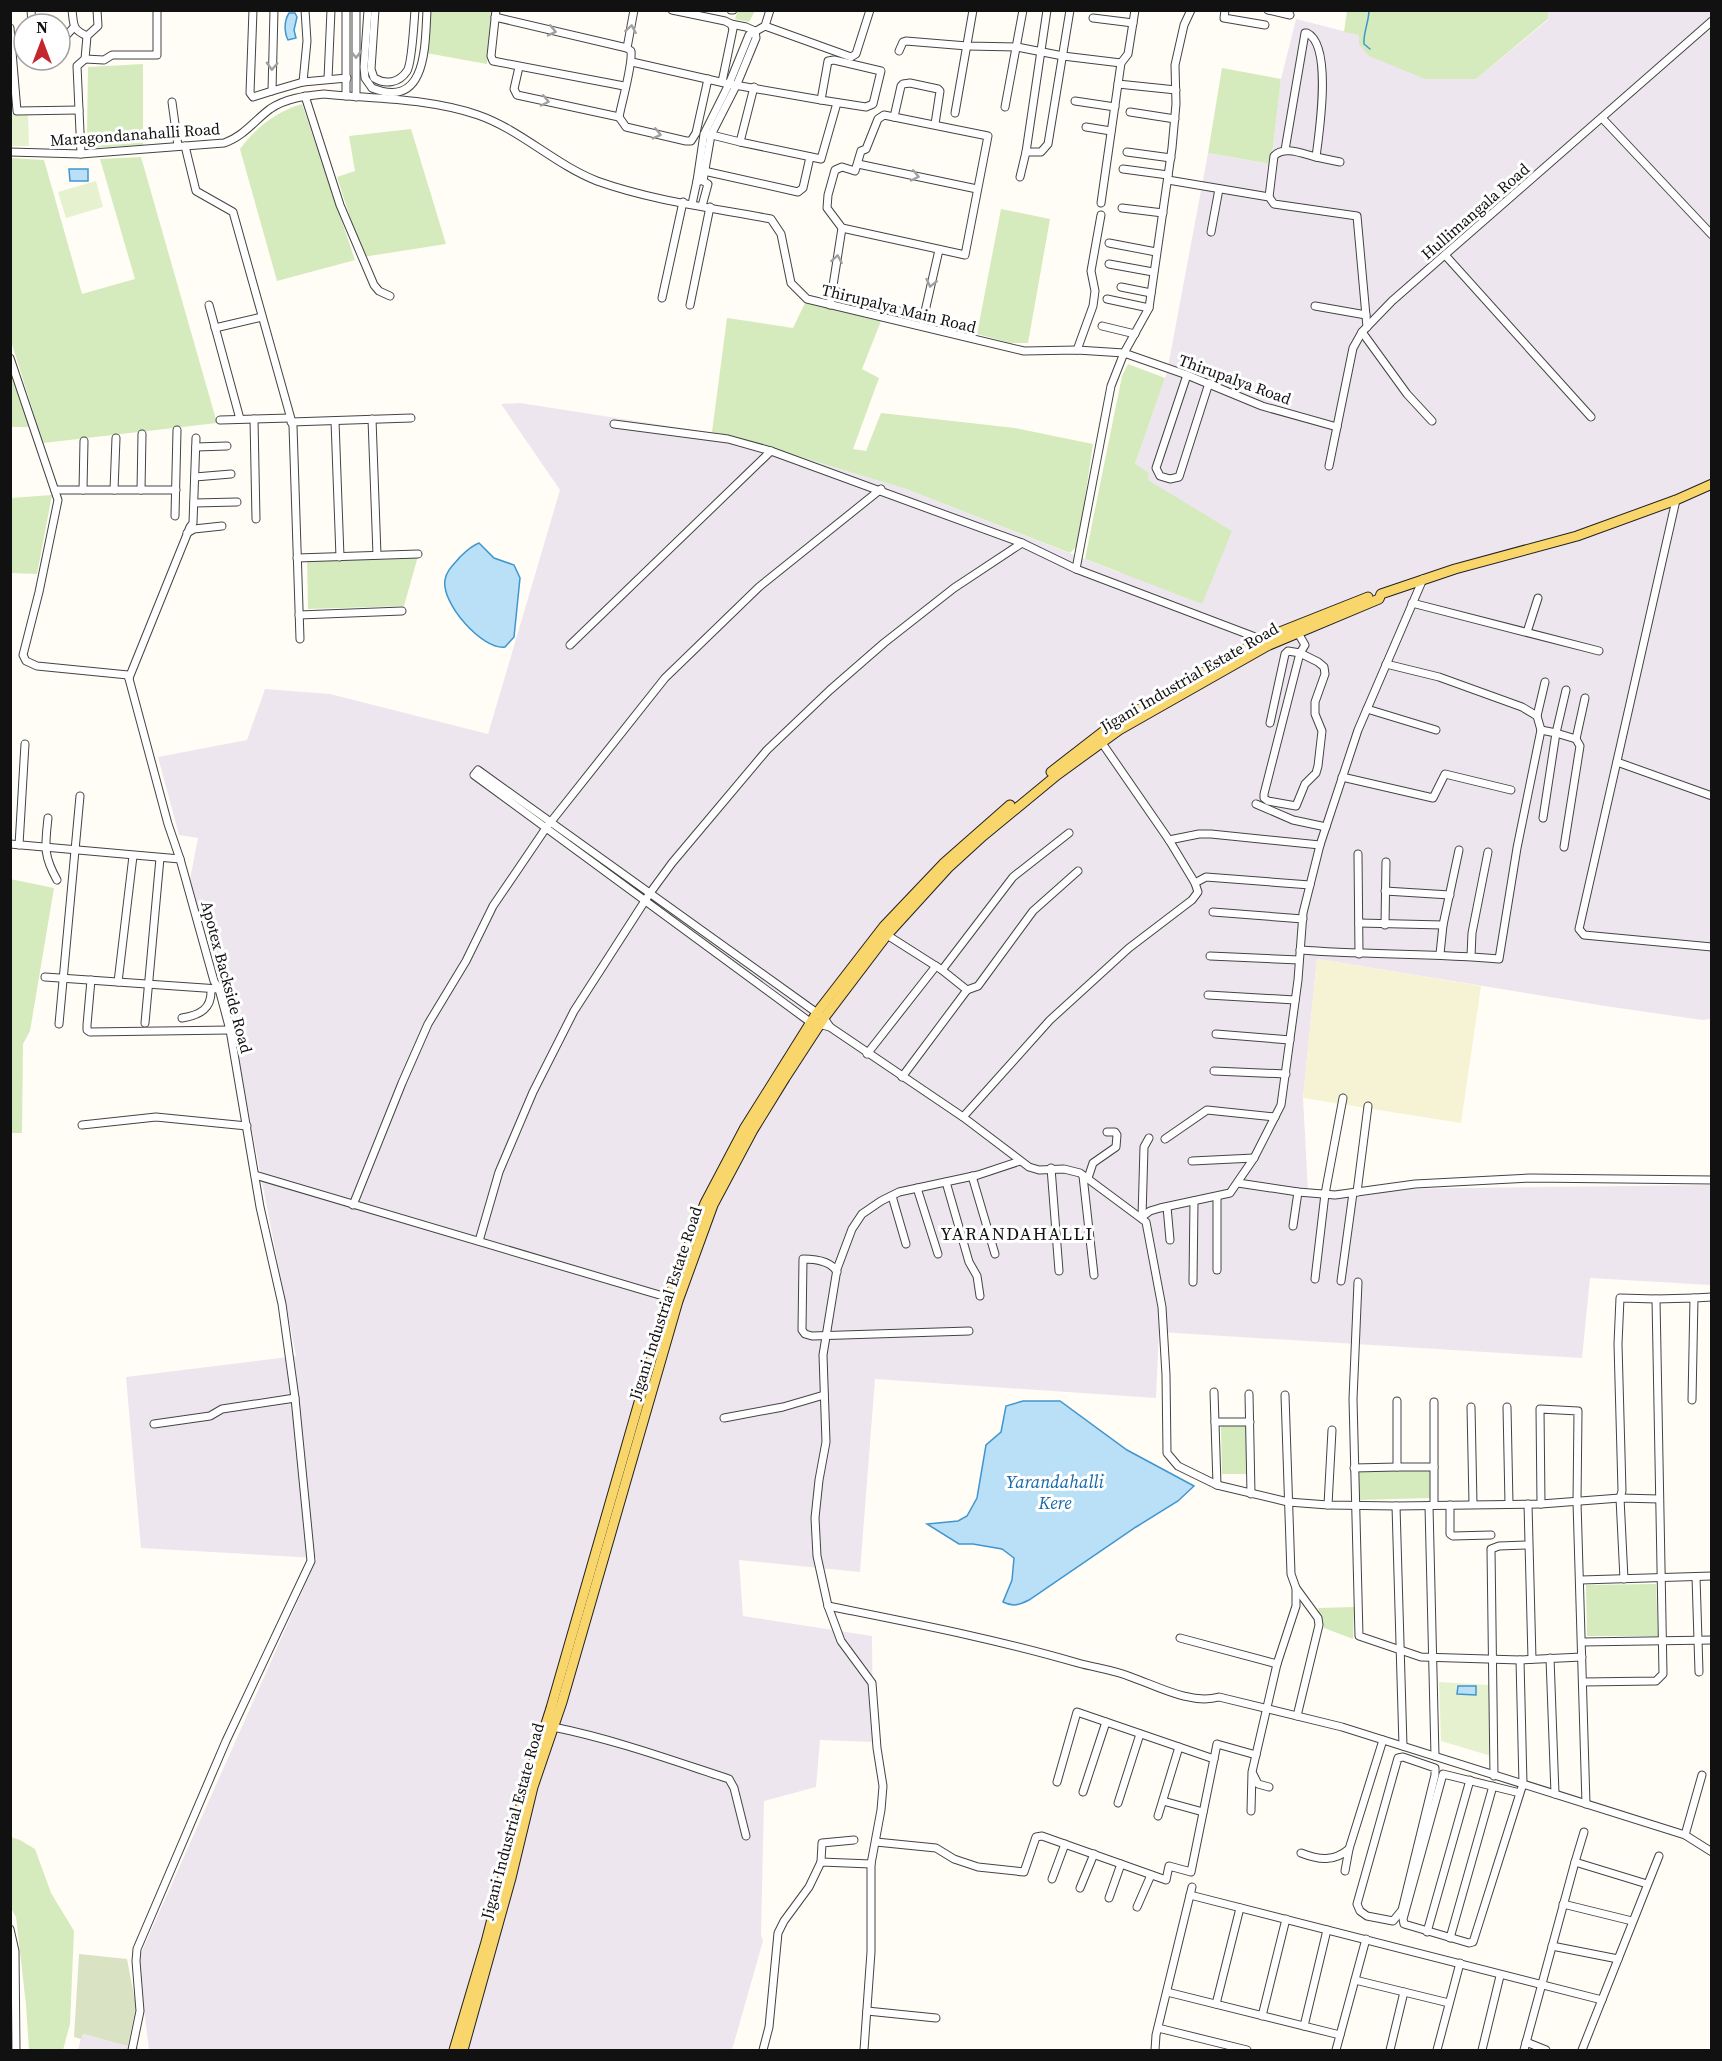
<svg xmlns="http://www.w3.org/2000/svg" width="1722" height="2061" viewBox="0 0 1722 2061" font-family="'Source Serif 4',serif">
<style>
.industrial{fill:#eee6ef}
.farmland{fill:#f6f3d4}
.green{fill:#d5ebbd}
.cemetery{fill:#d9e3c4}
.pitch{fill:#e6f2cf}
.water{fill:#b9e0f7;stroke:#3f96cf;stroke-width:1.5}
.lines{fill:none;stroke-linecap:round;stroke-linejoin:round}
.stream{stroke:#3f96cf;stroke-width:1.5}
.minor-casing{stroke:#444;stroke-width:9}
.major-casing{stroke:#222;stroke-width:11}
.minor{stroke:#fff;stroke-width:7}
.major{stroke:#f9d66b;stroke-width:9}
.oneway{stroke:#a0a0a0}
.labels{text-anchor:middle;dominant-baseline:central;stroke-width:6;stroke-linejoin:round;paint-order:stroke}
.street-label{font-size:16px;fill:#111;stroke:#fff}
.neighbourhood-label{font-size:18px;letter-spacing:1.5px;fill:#111;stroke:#fff}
.water-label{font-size:18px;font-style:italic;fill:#1768a6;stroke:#fff}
</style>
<rect width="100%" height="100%" fill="#fffdf5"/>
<!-- industrial -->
<g class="industrial">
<polygon points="1549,11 1711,11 1711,1019 1702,1020 1605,1006 1317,959 1303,1098 1308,1190 1711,1185 1711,1285 1590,1278 1582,1358 1159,1332 1156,1398 875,1379 860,1572 739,1560 743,1616 872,1636 873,1742 820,1740 816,1787 764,1801 761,1935 763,1941 732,2050 149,2050 138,1960 317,1558 141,1548 126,1377 296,1356 223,982 217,958 189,884 198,838 179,835 158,757 247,740 265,689 330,694 488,734 560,490 501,404 520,403 732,436 906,489 1120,573 1135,464 1167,372 1208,153 1271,164 1281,79 1296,19 1359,35 1476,79 1548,20"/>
<polygon points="82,2034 145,2050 78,2050"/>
</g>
<!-- farmland -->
<polygon class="farmland" points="1317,959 1481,986 1461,1123 1303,1098"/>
<!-- green -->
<g class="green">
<polygon points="738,10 755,10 755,11 749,22 735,19"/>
<polygon points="430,11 492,11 487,64 426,53"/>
<polygon points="1347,11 1347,10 1549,11 1548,19 1476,79 1425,79 1369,56 1359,44 1359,35 1344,32"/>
<polygon points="143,64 143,145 91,148 87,131 88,67"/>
<polygon points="1222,68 1281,79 1271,164 1208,153"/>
<path d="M302,104L355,260L277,281L240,149C256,127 276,112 302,104Z"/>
<polygon points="411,129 446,244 363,257 337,177 355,171 349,136"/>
<polygon points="141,157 217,423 43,443 11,341 10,158 44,160 82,294 135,279 100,159"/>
<polygon points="1001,209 1050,219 1028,343 1010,343 977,334"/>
<polygon points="805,303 881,321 862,369 879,378 853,449 866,451 881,413 1015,428 1093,444 1078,545 1070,553 906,489 732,436 712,432 727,318 793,328"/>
<polygon points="1128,364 1165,378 1135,464 1149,473 1148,480 1232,531 1202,604 1085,559 1122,376"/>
<polygon points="11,366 30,427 11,427"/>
<polygon points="52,495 37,574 11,573 11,498"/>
<polygon points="418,556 404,606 308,609 307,560"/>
<polygon points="10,879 54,888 30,1031 23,1044 22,1133 10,1133"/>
<polygon points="1247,1425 1249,1474 1222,1474 1221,1426"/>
<polygon points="1430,1470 1431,1498 1359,1500 1359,1472"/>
<polygon points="1656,1584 1658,1636 1587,1636 1586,1585"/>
<polygon points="1354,1607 1353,1639 1324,1628 1318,1608"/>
<polygon points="11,1837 20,1840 35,1849 51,1893 74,1931 70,2024 63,2050 29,2050 26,2005 16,1917 11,1908"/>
</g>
<!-- cemetery -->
<polygon class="cemetery" points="79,1954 127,1959 136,2006 128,2046 83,2034 81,2039 74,2037"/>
<!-- pitch -->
<g class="pitch">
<polygon points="28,113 29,146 11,146 10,114"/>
<polygon points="96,181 103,207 66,218 58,192"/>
<polygon points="1439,1682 1489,1685 1491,1756 1441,1741"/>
</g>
<!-- water -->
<g class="water">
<path d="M289,13H295L297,17L294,30L296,38L288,40C284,32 284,21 289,13Z"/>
<polygon points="69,169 88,169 88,181 70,181"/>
<path d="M479,543L494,558L514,565L520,578L514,637L505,647C482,650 441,603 445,580C446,571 454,564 460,557C466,551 471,546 479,543Z"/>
<path d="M1023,1401H1060L1127,1450L1194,1486L1178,1501L1136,1527L1029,1600C1019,1605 1013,1607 1003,1602L1012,1580L1014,1558L1002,1549L973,1544H959L927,1524L958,1521L967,1516L977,1498L986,1445L1001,1432L1006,1406Z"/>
<polygon points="1458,1686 1476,1686 1476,1695 1457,1694"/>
</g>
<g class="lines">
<!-- stream -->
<path class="stream" d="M1369,10C1369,22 1363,33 1364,44L1370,49"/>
<defs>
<g id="minor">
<polyline points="31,10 32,24"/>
<path d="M72,10C74,26 72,29 87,36"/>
<polyline points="253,10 250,93 253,97 272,91"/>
<polyline points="274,10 272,91 303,82 347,78"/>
<polyline points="346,10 346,96"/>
<path d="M368,10L364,67L365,78L372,88C427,110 425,46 427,10"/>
<path d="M375,10L371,69L374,78C386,85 399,83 407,71C412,64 414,22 415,10"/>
<polyline points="496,10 491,56 493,61 624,86"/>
<path d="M634,10L627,48L631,51C633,64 622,101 619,117L626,127L686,141H691L696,133L708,79"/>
<polyline points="672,10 725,21 731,24 733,29 722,82"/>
<polyline points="731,10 733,10"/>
<polyline points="1135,10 1128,54 1121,63 1118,84 1176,90"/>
<polyline points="1225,10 1224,18 1265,25"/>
<polyline points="1268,10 1290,15"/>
<polyline points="495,17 627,48"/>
<polyline points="1093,18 1133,23"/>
<polyline points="731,24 746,27 755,31"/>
<polyline points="765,26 851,57 856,54 870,10"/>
<polyline points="10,28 17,111 79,110"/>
<polyline points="60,38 64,38 74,27"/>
<polyline points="899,51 903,42 906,41 967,46 1017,47 1063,56 1121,63"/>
<polyline points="85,59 104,60 112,55 157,55 157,10"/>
<polygon points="834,60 881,71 873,104 866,107 821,100 828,61"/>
<polyline points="632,62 729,84 821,100"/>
<polyline points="519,67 514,89 517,95 619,117"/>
<polyline points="328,79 331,10"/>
<polyline points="303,82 307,41 305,10"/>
<polyline points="754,87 740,142 821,159 837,103"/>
<polyline points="305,96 340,205 374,285 379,291 390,296"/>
<polyline points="356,97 356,10"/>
<polyline points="1075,101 1115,107"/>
<polyline points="172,102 178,146"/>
<polyline points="1005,107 1023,10"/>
<polyline points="1130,112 1175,119"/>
<polyline points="955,113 973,10"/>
<polygon points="884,115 988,136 965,255 842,228 827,208 828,195 835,170 842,167 855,171 861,151 866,149 878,119"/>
<polyline points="894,117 901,86 903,84 910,83 938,89 940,91 935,124"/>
<polyline points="1602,118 1712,235"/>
<polyline points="1086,127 1111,131"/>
<polyline points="708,134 740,142"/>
<polyline points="185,146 196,191 233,212 293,426 300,639"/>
<path d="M10,152L81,154L224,143C243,137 255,120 270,109C286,98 305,96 324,94C375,99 429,98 478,115C521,130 554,164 597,181C653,201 713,208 771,219L781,234L791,283L807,299L1024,351L1077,350L1124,353L1187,375L1262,406L1337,427"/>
<polyline points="1026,152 1041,152 1048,144 1070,10"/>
<polyline points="1127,152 1171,158"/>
<polyline points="81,154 77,66 85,59 87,36 98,26 97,10"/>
<polyline points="1316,157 1340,162"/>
<polyline points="858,164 977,189"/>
<polyline points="1123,169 1168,175"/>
<polyline points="704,171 798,192 803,188 810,157"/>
<polyline points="1020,177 1026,152 1047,10"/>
<polyline points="1168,180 1269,197 1274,204 1357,216 1367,327"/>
<polyline points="697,181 704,134 729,84 749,35 765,26 770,10"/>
<path d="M1269,197L1274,156C1284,145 1303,154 1316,157C1319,133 1333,45 1307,33H1305L1285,150"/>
<polyline points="1101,203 1118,84"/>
<polyline points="692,204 697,181 700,181"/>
<polyline points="702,206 708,184 703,181 711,135 737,84 756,38 755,31"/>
<polyline points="1122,208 1163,213"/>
<polyline points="1211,232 1219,189"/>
<polyline points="1109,243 1156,252"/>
<polyline points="1445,255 1591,417"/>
<polyline points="1109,264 1153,272"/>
<polyline points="1121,287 1151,293"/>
<polyline points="832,290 841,293 844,297 923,317"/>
<polyline points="662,298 683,202"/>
<polyline points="1107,299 1149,308"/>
<polyline points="209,305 240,419"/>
<polyline points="690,305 710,207"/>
<polyline points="830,305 842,228"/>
<polyline points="1315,306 1366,315"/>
<polyline points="923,320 939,250"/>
<polyline points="1102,326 1135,334"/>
<polyline points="215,328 262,317"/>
<polyline points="1362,332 1407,394 1432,421"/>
<polyline points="1077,350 1093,306 1095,291 1091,271 1101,215"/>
<polyline points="10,358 58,500 39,592 23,655 26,661 37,666 128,675 168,824 180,859 214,981 219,989 230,1030 260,1207 282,1304 295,1398 311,1561 226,1741 137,1949 136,1961 140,2011 132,2050"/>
<polyline points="1187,375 1156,468 1160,476 1170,479 1179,477 1209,383"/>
<polyline points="254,419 256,519"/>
<polyline points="372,419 377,555"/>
<polyline points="220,420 290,418"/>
<polyline points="335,421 340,557"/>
<polyline points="291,422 411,418"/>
<polyline points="614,424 728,439 771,451 1022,543 1076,569 1263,640"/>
<polyline points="196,447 227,446"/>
<polyline points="1329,466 1353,348 1362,332 1392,301 1712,21"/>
<polyline points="195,477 231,474"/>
<polyline points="55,490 176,490"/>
<polyline points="83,490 84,441"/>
<polyline points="114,490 116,438"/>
<polyline points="141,490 142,434"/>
<polyline points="1676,500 1579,929 1584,935 1712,947"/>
<polyline points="194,503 237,502"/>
<polyline points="175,516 177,430"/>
<polyline points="187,533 194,529 222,526"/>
<polyline points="297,558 418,554"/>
<polyline points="1076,569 1111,386 1124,353 1149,308 1172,148 1176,104 1175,65 1184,25 1191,10"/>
<polyline points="1412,603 1599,651"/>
<polyline points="299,615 402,611"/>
<polyline points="1527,632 1538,598"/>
<polyline points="570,645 771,451"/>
<polyline points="129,678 190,527 193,523 196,438"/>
<polyline points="1367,709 1436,730"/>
<polyline points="1537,716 1545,682"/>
<polyline points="1270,723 1285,654 1288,651 1300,653 1264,794 1264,798 1268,801 1296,806 1305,784 1316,773 1318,766 1322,731 1315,714 1315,702 1325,674 1324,667 1318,662 1300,653 1305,645 1298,633"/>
<polyline points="1541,730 1556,733 1543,818"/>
<polyline points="1576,739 1585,698"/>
<polyline points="1617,762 1712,796"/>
<polygon points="478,770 824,1018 830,1027 810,1022 474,775"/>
<polyline points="1342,777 1433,798 1445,774 1511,790"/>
<polyline points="1256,804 1293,820 1326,827"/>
<path d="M48,818C45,846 43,855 57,880"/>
<polyline points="1169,840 1199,834 1211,834 1320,845"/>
<polyline points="10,844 180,859"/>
<polyline points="19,845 25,744"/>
<polyline points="1564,847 1580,746 1576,739 1556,733 1566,690"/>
<polyline points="1358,854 1359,954"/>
<polyline points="1195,883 1206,877 1310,885"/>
<polyline points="1385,891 1450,895"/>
<polyline points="1213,912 1303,919"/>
<polyline points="1359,923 1443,925"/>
<polyline points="1385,925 1386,862"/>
<polyline points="887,935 942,970 967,990"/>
<path d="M1300,950C1366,955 1433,953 1499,959L1517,848L1541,730L1537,716L1522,707L1439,677L1386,664"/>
<polyline points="1440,954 1443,925 1459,850"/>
<polyline points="1210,956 1299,960"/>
<polyline points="1471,956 1472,933 1488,852"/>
<polyline points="942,970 1013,877 1069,833"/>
<polyline points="45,977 219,989"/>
<polyline points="91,980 87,1025 87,1030 90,1032 230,1030"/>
<polyline points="118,982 133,856"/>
<polyline points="1208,995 1295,1000"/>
<path d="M182,1018C200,1015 212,1009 211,989"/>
<polyline points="145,1023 160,858"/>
<polyline points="59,1024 80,796"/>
<polyline points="830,1027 963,1117 1029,1167 1039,1170 1064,1169 1080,1173 1146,1222 1162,1307 1166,1375 1167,1453 1178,1466 1217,1485 1288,1502 1328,1505 1396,1506 1541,1504 1620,1498 1659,1499"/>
<polyline points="1216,1034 1290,1040"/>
<polyline points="867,1054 936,966"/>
<polyline points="1214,1071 1286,1074"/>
<polyline points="902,1077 967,990 978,986 1033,911 1078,871"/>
<polyline points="963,1117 1050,1020 1129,948 1192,900 1198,892 1195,883 1169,840 1102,743"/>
<polyline points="82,1125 156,1117 247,1126"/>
<polyline points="1165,1139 1207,1110 1275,1117"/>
<polyline points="1192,1161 1254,1158"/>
<polyline points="1051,1168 1059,1271"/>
<polyline points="255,1175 673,1299"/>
<polyline points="972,1176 995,1254"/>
<polyline points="1083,1176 1094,1275"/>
<polyline points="1088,1178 1093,1163 1116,1147 1117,1135 1115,1132 1107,1132"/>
<polyline points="946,1182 969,1262 977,1276 980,1296"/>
<polyline points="1238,1183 1298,1192 1335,1195 1415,1184 1530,1178 1712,1180"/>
<polyline points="917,1188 938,1254"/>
<polyline points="1357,1192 1368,1106"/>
<polyline points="892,1196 906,1244"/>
<polyline points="353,1205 402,1083 428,1024 466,961 493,906 546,828 665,678 759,587 881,489"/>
<polyline points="1167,1207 1170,1240"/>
<polyline points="1142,1217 1150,1211 1160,1208 1230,1193 1254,1158 1281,1105 1298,980 1303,913 1320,845 1358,730 1423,579"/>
<polyline points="1142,1217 1144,1147 1149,1138"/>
<polyline points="1293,1226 1298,1192"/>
<polyline points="479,1241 499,1172 533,1092 574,1011 650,893 672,863 767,750 830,690 884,643 954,588 1022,543"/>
<polyline points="1217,1270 1217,1197"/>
<path d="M837,1272C831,1261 814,1259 803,1259L802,1330L805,1334L812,1336L969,1331"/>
<polyline points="1315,1279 1325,1194 1343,1098"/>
<polyline points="1341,1281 1353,1193"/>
<polyline points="1193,1282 1194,1201"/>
<polyline points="1358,1282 1353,1399 1359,1636 1421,1657 1520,1660 1582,1657"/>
<polyline points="1694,1298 1712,1297"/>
<polyline points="1214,1392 1217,1485"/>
<polyline points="1249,1394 1251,1494"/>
<polyline points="1397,1401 1397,1467 1434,1467"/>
<polyline points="1471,1407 1473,1504"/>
<polyline points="1507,1407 1509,1504"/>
<polyline points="724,1418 783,1407 824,1395"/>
<polyline points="1215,1422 1250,1422"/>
<polyline points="154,1424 210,1416 222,1409 295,1398"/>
<polyline points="1354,1468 1397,1467"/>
<polyline points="1528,1504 1532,1659"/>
<polyline points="1541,1504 1540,1409 1578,1411 1577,1502 1586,1804"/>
<polyline points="1328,1505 1332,1430"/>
<polyline points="1434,1505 1434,1402"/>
<polyline points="1450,1505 1450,1534 1453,1536 1491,1535"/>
<polyline points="1396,1506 1403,1746"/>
<polyline points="1429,1506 1435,1756"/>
<polyline points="1696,1577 1699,1672"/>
<polyline points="1624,1579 1620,1498 1622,1491 1618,1344 1620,1298 1656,1299 1694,1298 1692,1400"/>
<polyline points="1581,1580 1712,1576"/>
<polyline points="1296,1588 1318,1618 1319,1625 1297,1716"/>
<path d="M828,1606C912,1623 996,1639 1078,1663C1096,1668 1114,1670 1131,1677C1157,1686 1191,1705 1219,1697L1342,1727L1685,1835L1712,1852"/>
<polyline points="1180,1638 1277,1664"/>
<polyline points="1582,1642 1712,1640"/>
<polyline points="1550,1658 1555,1794"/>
<polyline points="1520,1660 1523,1784 1521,1790 1474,1939 1473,1942 1469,1943 1404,1924 1403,1919 1443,1774 1520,1793"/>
<polyline points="1583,1682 1656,1681 1663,1674 1656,1299"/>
<path d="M553,1727C613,1739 671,1760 729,1779L734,1788L746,1836"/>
<polygon points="1403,1757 1435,1768 1435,1775 1402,1910 1393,1921 1367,1916 1360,1911 1357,1904 1396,1765 1398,1758"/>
<polyline points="1253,1774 1258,1784 1269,1787"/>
<polyline points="1494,1776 1491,1549 1499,1546 1528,1545"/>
<polyline points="1057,1782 1077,1712 1214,1759"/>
<polyline points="1083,1792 1106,1722"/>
<polyline points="1163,1801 1203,1812"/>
<polyline points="1118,1803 1140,1734"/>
<polyline points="1251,1811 1252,1772 1277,1664 1296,1606 1296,1588 1291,1574 1285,1395"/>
<polyline points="1158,1816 1179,1747"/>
<polyline points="1584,1832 1575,1862 1647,1884"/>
<polyline points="1685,1835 1702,1775"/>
<polyline points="876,1842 936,1848 954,1859 978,1867 1024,1872 1036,1837 1042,1836 1166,1880 1169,1866 1191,1872 1217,1744 1256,1755"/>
<path d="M1301,1853C1319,1860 1334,1862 1349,1849L1383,1740"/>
<polyline points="821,1862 822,1843 854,1840"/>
<polyline points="1345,1871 1349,1849"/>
<polyline points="1052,1879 1065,1844"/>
<polyline points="1080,1888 1094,1854"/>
<polyline points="1190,1895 1602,2000"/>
<polyline points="1109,1898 1121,1864"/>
<polyline points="1563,1904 1632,1921"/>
<polyline points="1137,1907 1151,1875"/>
<polyline points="10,1929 15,1951 16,2050"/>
<polyline points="1427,1932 1470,1780"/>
<polyline points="1450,1938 1493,1786"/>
<polyline points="1552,1946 1618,1959"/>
<polyline points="1355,1980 1449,2003"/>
<polyline points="1167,1992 1340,2035"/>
<polyline points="1216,2004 1240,1908"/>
<polyline points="867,2011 936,2018"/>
<polyline points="1262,2016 1286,1919"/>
<polyline points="1304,2026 1327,1930"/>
<polyline points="1158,2028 1247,2050"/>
<polyline points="1526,2042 1546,2050"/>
<polyline points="763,2050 769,2027 778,1933 784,1921 809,1887 821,1862 871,1864"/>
<polyline points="864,2050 871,1952 871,1864 881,1810 883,1786 877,1748 872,1683 841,1641 828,1606 817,1556 815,1518 819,1480 826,1442 823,1355 837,1269 852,1229 862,1214 881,1201 899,1192 978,1175 1020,1161"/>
<polyline points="1155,2050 1156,2035 1192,1887"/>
<polyline points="1336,2050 1366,1939"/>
<polyline points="1390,2050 1404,1992"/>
<polyline points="1437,2050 1460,1963"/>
<polyline points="1482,2050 1500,1976"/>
<polyline points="1524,2050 1575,1862"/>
<polyline points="1582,2050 1659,1856"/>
</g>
<g id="major">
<polyline points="1051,772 1109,727 1262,639 1368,597"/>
<polyline points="454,2050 486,1942 526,1786 551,1708 669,1298 705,1203 744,1129 816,1014 884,926 943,864 1010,805"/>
<polyline points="463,2050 511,1878 533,1787 562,1702 678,1301 713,1205 753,1130 785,1078 824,1018 887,935 948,868 983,836 1057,775 1119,730 1267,646 1379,599 1381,594 1455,569 1577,536 1676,500 1712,484"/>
</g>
</defs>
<!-- minor casing -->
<use href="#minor" class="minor-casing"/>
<!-- major casing -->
<use href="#major" class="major-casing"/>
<!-- minor -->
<use href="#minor" class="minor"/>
<!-- major -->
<use href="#major" class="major"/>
</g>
<!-- one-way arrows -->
<defs><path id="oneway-chevron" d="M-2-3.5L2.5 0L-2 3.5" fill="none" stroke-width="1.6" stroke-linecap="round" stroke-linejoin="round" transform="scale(1.5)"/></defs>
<g class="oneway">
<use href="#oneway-chevron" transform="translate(631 29) rotate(-80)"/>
<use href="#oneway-chevron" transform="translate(552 31) rotate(13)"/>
<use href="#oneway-chevron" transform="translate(356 54) rotate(90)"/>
<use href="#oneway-chevron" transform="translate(272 66) rotate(92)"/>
<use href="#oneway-chevron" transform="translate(545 101) rotate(12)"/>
<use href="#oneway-chevron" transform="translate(657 134) rotate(13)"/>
<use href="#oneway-chevron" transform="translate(915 176) rotate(12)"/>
<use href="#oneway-chevron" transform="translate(837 259) rotate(-80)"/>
<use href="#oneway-chevron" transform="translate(931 283) rotate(103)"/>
</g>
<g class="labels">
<!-- street labels -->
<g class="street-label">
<text transform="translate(135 134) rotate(-4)">Maragondanahalli Road</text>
<text transform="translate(1475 211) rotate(-41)">Hullimangala Road</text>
<text transform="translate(899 308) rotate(14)">Thirupalya Main Road</text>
<text transform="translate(1235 379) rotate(20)">Thirupalya Road</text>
<text transform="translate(1189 677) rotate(-30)">Jigani Industrial Estate Road</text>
<text transform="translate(227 977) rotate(75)">Apotex Backside Road</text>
<text transform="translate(665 1303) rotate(-72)">Jigani Industrial Estate Road</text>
<text transform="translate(512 1821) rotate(-75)">Jigani Industrial Estate Road</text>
</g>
<!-- neighbourhood labels -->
<g class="neighbourhood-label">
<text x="1017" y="1233">YARANDAHALLI</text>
</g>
<!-- water labels -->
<g class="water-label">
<text x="1055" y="1481">Yarandahalli<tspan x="1055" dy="21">Kere</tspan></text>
</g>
</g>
<!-- border -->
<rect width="1722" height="2061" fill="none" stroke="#111111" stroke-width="24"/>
<!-- north arrow -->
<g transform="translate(42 42)"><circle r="28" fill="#ffffff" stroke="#a0a0a0" stroke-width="1.5"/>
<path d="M0-4.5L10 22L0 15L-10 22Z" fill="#c4262e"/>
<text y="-9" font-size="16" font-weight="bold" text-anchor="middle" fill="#111111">N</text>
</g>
</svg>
